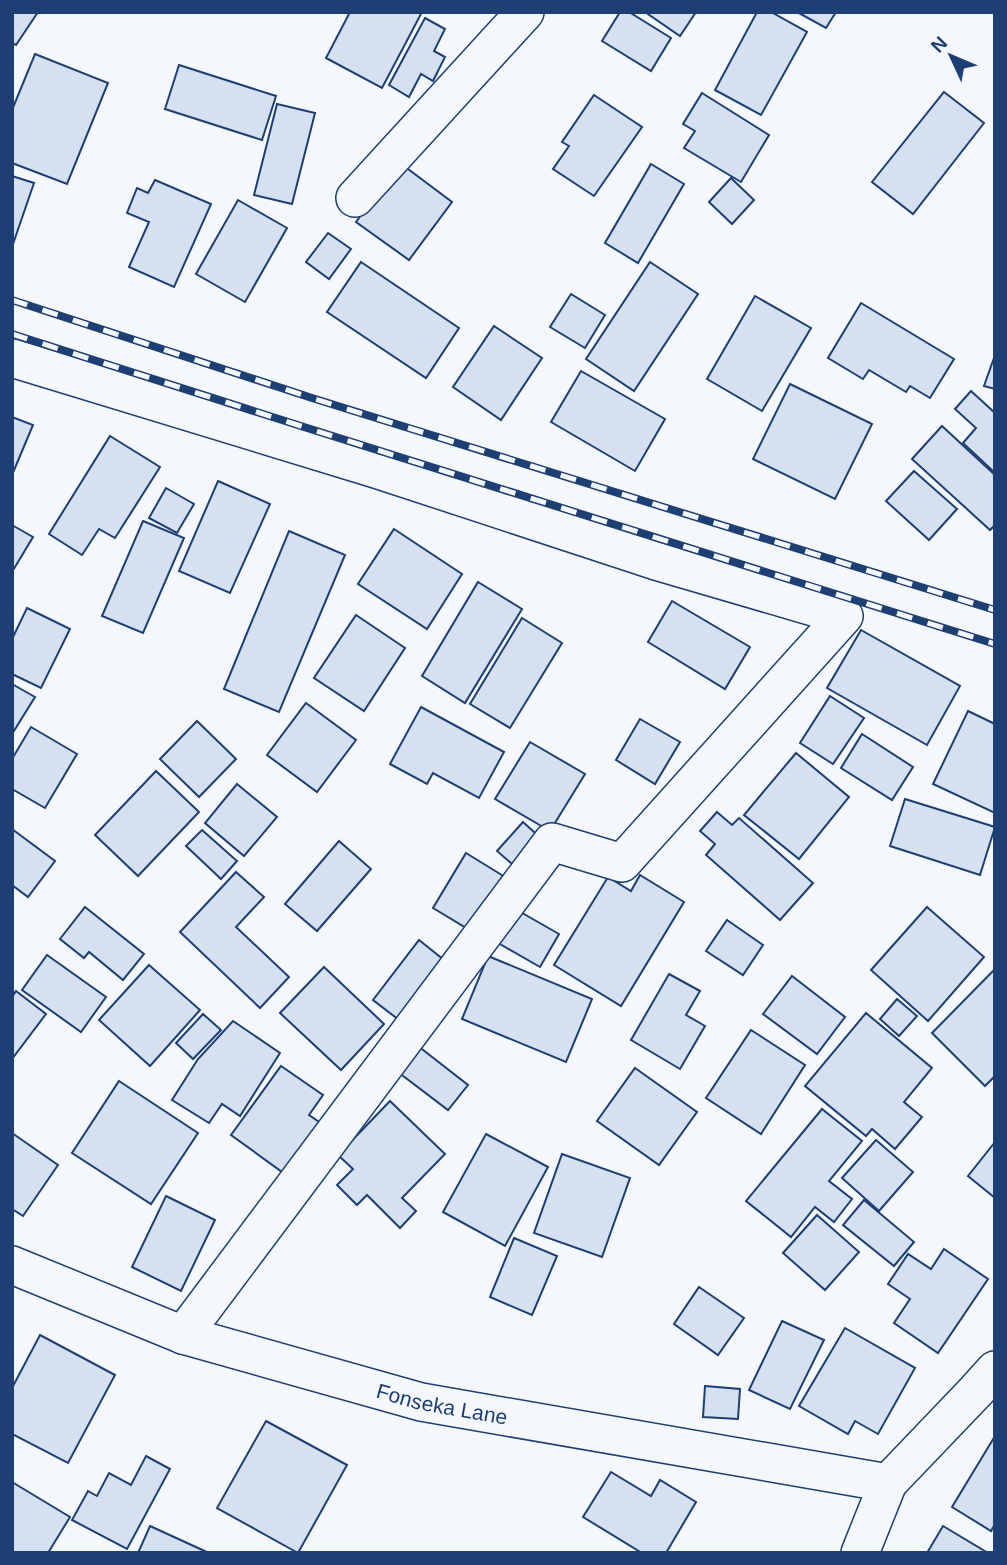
<svg xmlns="http://www.w3.org/2000/svg" width="1007" height="1565" viewBox="0 0 1007 1565" font-family="Helvetica,sans-serif">
<style>
.building{fill:#d5e0f0;stroke:#1d3f73;stroke-width:2}
.lines{fill:none;stroke-linecap:round;stroke-linejoin:round}
.street-casing{stroke:#1d3f73;stroke-width:40}
.street{stroke:#f4f7fb;stroke-width:37}
.rail-casing{stroke:#1d3f73;stroke-width:8}
.rail{stroke:#f4f7fb;stroke-width:5;stroke-dasharray:16;stroke-linecap:butt}
.labels{text-anchor:middle;dominant-baseline:central;stroke-width:5;stroke-linejoin:round;paint-order:stroke}
.street-label{font-size:21px;fill:#1d3f73;stroke:#f4f7fb}
</style>
<rect width="100%" height="100%" fill="#f4f7fb"/>
<!-- building -->
<g class="building">
<polygon points="12,12 38,12 16,45 12,43"/>
<polygon points="350,12 422,12 382,88 326,58"/>
<polygon points="620,12 629,12 671,38 651,71 602,41"/>
<polygon points="645,12 696,12 680,36"/>
<polygon points="757,12 771,12 807,32 761,115 715,90"/>
<polygon points="797,12 836,12 826,28"/>
<polygon points="425,18 445,29 434,51 445,57 433,81 421,74 409,97 389,85"/>
<polygon points="35,54 108,83 67,184 12,163 12,110"/>
<polygon points="179,65 276,96 262,140 165,109"/>
<polygon points="944,92 984,123 913,214 872,182"/>
<polygon points="702,93 769,135 741,182 684,148 695,131 683,124"/>
<polygon points="594,95 642,127 594,196 553,169 569,146 562,142"/>
<polygon points="277,104 315,113 292,204 254,195"/>
<polygon points="400,163 452,202 409,260 356,222"/>
<polygon points="651,164 684,184 638,263 605,243"/>
<polygon points="12,176 34,183 12,247"/>
<polygon points="731,178 754,200 732,224 709,202"/>
<polygon points="155,180 211,204 174,287 129,267 149,222 127,213 137,188 148,193"/>
<polygon points="238,200 287,228 245,302 196,274"/>
<polygon points="328,233 351,249 329,279 306,262"/>
<polygon points="361,262 459,328 426,378 327,312"/>
<polygon points="650,262 698,294 634,391 586,359"/>
<polygon points="571,294 605,315 585,348 550,327"/>
<polygon points="755,296 811,328 762,411 707,379"/>
<polygon points="861,303 954,359 930,398 910,386 906,392 869,370 863,379 828,358"/>
<polygon points="494,326 542,358 501,420 453,387"/>
<polygon points="995,355 995,389 984,386"/>
<polygon points="581,371 665,419 635,471 551,422"/>
<polygon points="790,384 872,424 835,499 753,459"/>
<polygon points="971,391 995,413 994,472 963,443 976,428 955,409"/>
<polygon points="12,417 33,425 12,475"/>
<polygon points="942,426 995,475 995,525 990,530 912,459"/>
<polygon points="110,436 160,467 115,538 99,529 82,555 49,534"/>
<polygon points="914,471 957,509 929,540 886,501"/>
<polygon points="218,481 270,504 230,593 179,571"/>
<polygon points="166,488 194,504 177,533 149,518"/>
<polygon points="143,521 184,538 143,633 102,616"/>
<polygon points="12,525 33,537 12,572"/>
<polygon points="394,529 462,574 427,629 358,584"/>
<polygon points="289,531 345,555 279,712 224,689"/>
<polygon points="478,582 522,609 465,703 422,676"/>
<polygon points="672,601 750,647 725,689 648,642"/>
<polygon points="27,608 70,629 41,688 12,674 12,639"/>
<polygon points="356,615 405,648 364,711 314,678"/>
<polygon points="522,618 562,643 510,728 470,704"/>
<polygon points="861,630 960,686 927,745 827,688"/>
<polygon points="12,684 35,697 12,734"/>
<polygon points="830,696 864,718 833,764 800,743"/>
<polygon points="306,703 356,740 317,792 267,755"/>
<polygon points="421,707 504,752 479,798 433,773 427,784 390,764"/>
<polygon points="968,711 995,724 995,813 933,784"/>
<polygon points="640,719 680,742 655,784 616,760"/>
<polygon points="197,721 236,759 199,797 160,759"/>
<polygon points="31,727 77,754 45,808 12,789 12,759"/>
<polygon points="862,734 913,767 892,800 841,768"/>
<polygon points="530,742 585,774 550,831 495,799"/>
<polygon points="796,753 849,797 799,859 744,815"/>
<polygon points="156,771 199,812 138,876 95,835"/>
<polygon points="237,784 277,817 244,856 205,823"/>
<polygon points="905,799 995,827 980,875 890,846"/>
<polygon points="717,812 732,825 739,818 813,883 780,920 706,855 715,844 700,831"/>
<polygon points="523,822 544,841 519,870 497,851"/>
<polygon points="12,829 55,861 28,897 12,885"/>
<polygon points="202,830 237,861 221,879 186,846"/>
<polygon points="339,841 371,869 317,931 285,904"/>
<polygon points="466,853 505,877 473,932 433,908"/>
<polygon points="236,872 264,897 236,927 289,977 260,1008 180,932"/>
<polygon points="640,875 684,902 621,1006 554,965 608,877 631,891"/>
<polygon points="85,907 144,954 123,980 89,952 84,958 60,939"/>
<polygon points="927,907 984,957 928,1021 871,970"/>
<polygon points="517,910 559,934 540,967 498,943"/>
<polygon points="727,920 763,945 743,975 706,951"/>
<polygon points="419,940 444,960 399,1020 373,1000"/>
<polygon points="47,955 106,997 81,1032 22,990"/>
<polygon points="488,956 592,999 566,1062 462,1019"/>
<polygon points="149,965 200,1010 150,1066 99,1020"/>
<polygon points="324,967 384,1024 341,1070 280,1013"/>
<polygon points="995,969 995,1076 985,1086 932,1033"/>
<polygon points="669,974 700,991 686,1015 705,1026 680,1069 631,1040"/>
<polygon points="792,976 845,1017 817,1054 763,1014"/>
<polygon points="16,991 46,1014 12,1059 12,997"/>
<polygon points="897,999 917,1016 899,1036 880,1019"/>
<polygon points="866,1013 932,1068 904,1102 922,1117 895,1149 872,1129 866,1136 805,1086"/>
<polygon points="203,1014 221,1030 193,1059 176,1043"/>
<polygon points="233,1021 280,1053 240,1116 222,1104 209,1123 172,1100 198,1059"/>
<polygon points="751,1030 805,1065 761,1134 706,1098"/>
<polygon points="418,1046 468,1085 448,1110 398,1072"/>
<polygon points="281,1066 323,1095 309,1115 325,1126 289,1177 231,1135"/>
<polygon points="635,1068 697,1112 659,1165 597,1121"/>
<polygon points="119,1081 198,1133 151,1204 72,1153"/>
<polygon points="390,1101 445,1154 402,1198 416,1211 400,1228 367,1195 357,1205 337,1185 353,1169 338,1155"/>
<polygon points="822,1109 862,1141 829,1181 852,1199 834,1222 815,1207 791,1237 746,1201"/>
<polygon points="12,1133 58,1165 23,1216 12,1209"/>
<polygon points="486,1134 548,1167 505,1246 443,1212"/>
<polygon points="876,1140 913,1172 879,1211 842,1178"/>
<polygon points="995,1142 995,1198 968,1176"/>
<polygon points="562,1154 630,1178 602,1257 534,1233"/>
<polygon points="166,1196 215,1220 181,1291 132,1267"/>
<polygon points="864,1200 914,1242 894,1266 843,1225"/>
<polygon points="817,1215 859,1252 825,1290 783,1253"/>
<polygon points="514,1238 557,1256 532,1315 490,1297"/>
<polygon points="944,1249 988,1279 938,1353 894,1323 910,1299 888,1284 908,1254 931,1269"/>
<polygon points="699,1287 744,1318 718,1355 674,1324"/>
<polygon points="782,1321 824,1340 790,1409 749,1390"/>
<polygon points="845,1328 915,1368 878,1434 855,1421 848,1434 799,1406"/>
<polygon points="40,1335 115,1375 68,1463 12,1434 12,1388"/>
<polygon points="705,1386 740,1389 738,1419 703,1417"/>
<polygon points="266,1421 347,1465 298,1553 217,1508"/>
<polygon points="995,1436 995,1524 991,1531 952,1507"/>
<polygon points="146,1456 170,1469 127,1549 72,1520 88,1491 97,1496 109,1473 131,1485"/>
<polygon points="611,1472 651,1496 660,1480 696,1502 666,1553 642,1553 583,1517"/>
<polygon points="12,1482 70,1517 48,1553 12,1553"/>
<polygon points="150,1526 209,1553 138,1553"/>
<polygon points="943,1526 988,1553 927,1553"/>
</g>
<g class="lines">
<defs>
<g id="street">
<polyline points="355,198 525,12"/>
<polyline points="12,358 376,469 656,561 844,616 622,863 552,842 183,1335"/>
<path id="s1" d="M12,1265L183,1335L421,1402L888,1483"/>
<polyline points="860,1553 888,1483 976,1391 995,1370"/>
</g>
</defs>
<!-- street casing -->
<use href="#street" class="street-casing"/>
<!-- street -->
<use href="#street" class="street"/>
<defs>
<g id="rail">
<polyline points="12,300 312,398 995,610"/>
<polyline points="12,334 304,427 995,644"/>
</g>
</defs>
<!-- rail casing -->
<use href="#rail" class="rail-casing"/>
<!-- rail -->
<use href="#rail" class="rail"/>
</g>
<g class="labels">
<!-- street labels -->
<g class="street-label">
<text stroke="none"><textPath href="#s1" startOffset="453">Fonseka Lane</textPath></text>
</g>
</g>
<!-- border -->
<rect width="1007" height="1565" fill="none" stroke="#1d3f73" stroke-width="28"/>
<!-- north arrow -->
<g transform="translate(951 56) rotate(314)" stroke="#f4f7fb" stroke-width="5" paint-order="stroke">
<path d="M0-5L12 26L0 18L-12 26Z" fill="#1d3f73"/>
<text y="-10" font-size="19" font-weight="bold" text-anchor="middle" fill="#1d3f73">N</text>
</g>
</svg>
